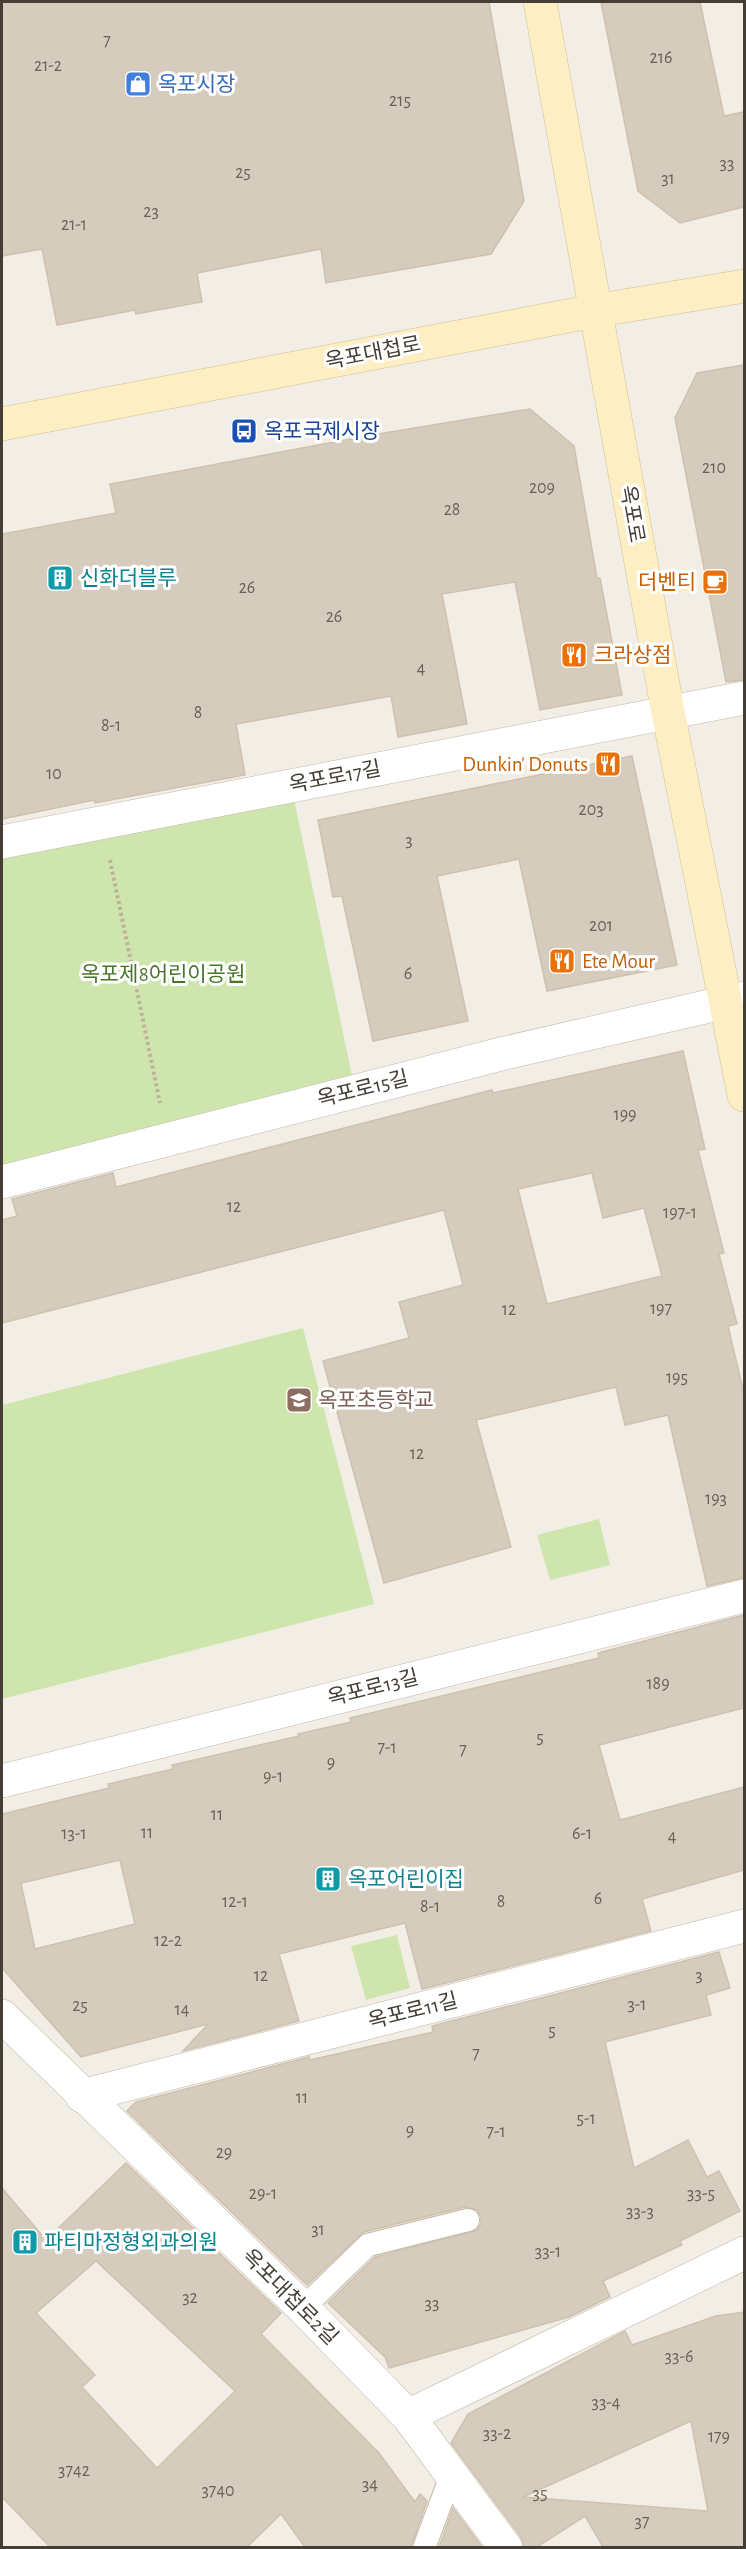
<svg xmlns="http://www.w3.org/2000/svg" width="746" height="2549" viewBox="0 0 746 2549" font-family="'Alegreya Sans','Noto Sans KR',sans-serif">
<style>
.green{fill:#cee6ae}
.building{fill:#d6ccbd;stroke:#cec1ae;stroke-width:1.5;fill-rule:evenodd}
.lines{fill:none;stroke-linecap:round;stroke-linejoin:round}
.lane-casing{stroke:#c0b8ab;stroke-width:24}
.street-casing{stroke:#c0b8ab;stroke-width:34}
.secondary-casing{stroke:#d1c195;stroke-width:34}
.path{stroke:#bfb199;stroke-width:4;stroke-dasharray:3 3;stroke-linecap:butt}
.lane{stroke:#fff;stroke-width:22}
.street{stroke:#fff;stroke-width:33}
.secondary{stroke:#fdeec3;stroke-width:33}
.labels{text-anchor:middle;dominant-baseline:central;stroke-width:6;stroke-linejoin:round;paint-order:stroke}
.number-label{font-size:18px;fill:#686257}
.shop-label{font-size:21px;fill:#366cbe;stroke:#fff;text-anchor:start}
.street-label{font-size:21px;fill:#443e35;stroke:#fff}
.transit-label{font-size:21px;fill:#164399;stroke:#fff;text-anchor:start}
.culture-label{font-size:21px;fill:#0d838f;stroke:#fff;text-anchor:start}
.food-label{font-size:21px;fill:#c56008;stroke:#fff;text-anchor:end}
.park-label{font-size:21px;fill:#477429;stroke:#fff}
.education-label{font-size:21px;fill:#785e54;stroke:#fff;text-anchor:start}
</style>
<rect width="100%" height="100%" fill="#f2eee5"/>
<!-- green -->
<g class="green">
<polygon points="291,785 355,1090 2,1182 2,842"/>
<polygon points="303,1328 374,1604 2,1699 2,1405"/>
<polygon points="599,1519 610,1565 550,1580 537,1535"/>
<polygon points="397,1935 410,1988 366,2000 351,1946"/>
</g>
<!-- building -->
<g class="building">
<polygon points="2,2 489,2 524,201 491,254 326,283 321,249 197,273 202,302 136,314 135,310 57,325 42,249 2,256"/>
<polygon points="601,2 700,2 724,116 744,112 744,207 680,223 638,191"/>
<polygon points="744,365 744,680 726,682 675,418 697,373"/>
<polygon points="530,409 574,446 597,578 600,578 622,695 540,710 515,582 442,594 467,724 398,737 391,696 236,724 245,775 95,803 94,800 2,819 2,534 116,513 110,484 372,435"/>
<polygon points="632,756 677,965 547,991 519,859 437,876 468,1021 373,1041 342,896 333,897 318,820"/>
<path d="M683,1051L705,1149L698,1150L724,1253L719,1254L737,1324L728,1326L744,1394V1578L707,1586L668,1415L625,1425L616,1387L476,1420L511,1547L384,1583L323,1361L409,1338L399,1302L463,1285L444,1210L2,1323V1220L17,1216L12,1199L113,1173L116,1187L492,1090L493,1093ZM592,1173L603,1218L644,1208L662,1276L547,1304L518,1189Z"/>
<path d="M744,1615V1708L599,1745L620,1820L744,1787V1870L642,1899L651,1931L422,1989L405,1923L279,1954L299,2021L183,2051L208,2024L81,2057L2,1968V1814L109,1788L108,1784L173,1769L172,1765L299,1736L298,1734L351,1722L350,1718L599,1658L598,1653ZM120,1860L135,1924L35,1949L21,1883Z"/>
<polygon points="719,1952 730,1988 706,1995 711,2015 605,2042 634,2168 688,2140 707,2177 719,2171 740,2211 680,2241 682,2245 603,2281 610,2297 569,2317 389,2368 385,2357 328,2303 375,2257 477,2230 481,2224 481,2217 477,2210 465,2207 364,2232 307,2285 127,2111 136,2102 309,2057 310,2060 433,2032 432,2026"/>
<path d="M126,2163L281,2313L261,2334L379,2453L415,2502L420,2494L427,2501L411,2547H305L281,2514L247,2547H50L2,2497V2188L46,2240ZM96,2261L235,2391L157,2468L82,2387L95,2375L36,2313Z"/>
<path d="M744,2312V2547H603L585,2516L537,2547H524L521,2537L451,2443L468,2414L625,2331L632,2345L716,2316ZM691,2421L708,2511L523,2497Z"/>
<polygon points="453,2508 482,2547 439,2547"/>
</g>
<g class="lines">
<defs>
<g id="lane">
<polyline points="303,2308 368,2245 468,2220"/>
<polyline points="424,2548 452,2473"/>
</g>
<g id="street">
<polyline points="2,842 744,698"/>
<polyline points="2,1182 505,1053 744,998"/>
<polyline points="2,1781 744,1596"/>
<polyline points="2,2016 303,2308 408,2416 506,2548"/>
<polyline points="82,2096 744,1926"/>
<polyline points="408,2416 744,2253"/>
</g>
<g id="secondary">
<polyline points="540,2 668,712 744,1095"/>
<polyline points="2,424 594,311 744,286"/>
</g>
</defs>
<!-- lane casing -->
<use href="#lane" class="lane-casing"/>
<!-- street casing -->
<use href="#street" class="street-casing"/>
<!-- secondary casing -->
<use href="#secondary" class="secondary-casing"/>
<!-- path -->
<polyline class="path" points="110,860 160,1103"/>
<!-- lane -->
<use href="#lane" class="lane"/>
<!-- street -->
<use href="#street" class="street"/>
<!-- secondary -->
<use href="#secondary" class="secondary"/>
</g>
<!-- icons -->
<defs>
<symbol id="shop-square" viewBox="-11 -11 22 22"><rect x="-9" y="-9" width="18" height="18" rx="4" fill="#3f7fe0" stroke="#fff"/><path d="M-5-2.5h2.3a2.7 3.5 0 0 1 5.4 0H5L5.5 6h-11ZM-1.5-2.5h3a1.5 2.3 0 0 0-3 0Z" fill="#fff"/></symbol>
<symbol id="bus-square" viewBox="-11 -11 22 22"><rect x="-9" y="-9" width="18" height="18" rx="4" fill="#1a4fb4" stroke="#fff"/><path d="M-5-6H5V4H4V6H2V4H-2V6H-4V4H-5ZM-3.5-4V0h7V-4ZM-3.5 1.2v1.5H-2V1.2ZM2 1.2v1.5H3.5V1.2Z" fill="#fff"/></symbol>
<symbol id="building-square" viewBox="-11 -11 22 22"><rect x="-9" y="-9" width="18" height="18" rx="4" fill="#0f9aa8" stroke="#fff"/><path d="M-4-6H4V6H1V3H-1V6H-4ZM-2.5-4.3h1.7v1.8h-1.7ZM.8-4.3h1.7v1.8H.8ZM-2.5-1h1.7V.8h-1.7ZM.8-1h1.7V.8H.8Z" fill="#fff"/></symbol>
<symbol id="cafe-square" viewBox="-11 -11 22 22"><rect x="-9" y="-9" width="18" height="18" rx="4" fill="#e8710a" stroke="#fff"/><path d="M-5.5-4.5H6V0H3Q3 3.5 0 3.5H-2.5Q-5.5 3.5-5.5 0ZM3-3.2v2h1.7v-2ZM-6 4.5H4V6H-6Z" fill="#fff"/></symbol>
<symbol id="restaurant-square" viewBox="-11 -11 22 22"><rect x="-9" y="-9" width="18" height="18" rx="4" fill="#e8710a" stroke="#fff"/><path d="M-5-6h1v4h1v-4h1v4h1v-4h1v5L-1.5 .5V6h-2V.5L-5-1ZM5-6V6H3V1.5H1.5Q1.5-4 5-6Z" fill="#fff"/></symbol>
<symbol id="school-square" viewBox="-11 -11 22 22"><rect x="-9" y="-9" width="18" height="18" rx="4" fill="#8d6e63" stroke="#fff"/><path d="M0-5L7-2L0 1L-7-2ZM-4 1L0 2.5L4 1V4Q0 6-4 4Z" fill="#fff"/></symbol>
</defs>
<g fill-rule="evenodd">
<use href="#shop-square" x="123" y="69" width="30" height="30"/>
<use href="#bus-square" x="229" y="416" width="30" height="30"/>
<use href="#building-square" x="45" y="563" width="30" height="30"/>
<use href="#cafe-square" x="700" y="567" width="30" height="30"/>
<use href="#restaurant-square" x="559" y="640" width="30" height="30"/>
<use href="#restaurant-square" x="593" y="749" width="30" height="30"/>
<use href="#restaurant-square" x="547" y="946" width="30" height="30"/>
<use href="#school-square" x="284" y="1385" width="30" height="30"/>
<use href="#building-square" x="313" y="1864" width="30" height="30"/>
<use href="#building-square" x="10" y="2227" width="30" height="30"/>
</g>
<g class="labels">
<!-- number labels -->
<g class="number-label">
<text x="107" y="41">7</text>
<text x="661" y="58">216</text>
<text x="48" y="66">21-2</text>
<text x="400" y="101">215</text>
<text x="727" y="164">33</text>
<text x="243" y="173">25</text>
<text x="668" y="179">31</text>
<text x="151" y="212">23</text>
<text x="74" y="225">21-1</text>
<text x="714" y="468">210</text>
<text x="542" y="488">209</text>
<text x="452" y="510">28</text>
<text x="247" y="588">26</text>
<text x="334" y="617">26</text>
<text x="421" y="669">4</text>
<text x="198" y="713">8</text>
<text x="111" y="726">8-1</text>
<text x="54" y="774">10</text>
<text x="591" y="810">203</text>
<text x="409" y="841">3</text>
<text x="601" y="926">201</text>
<text x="408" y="974">6</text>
<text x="625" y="1115">199</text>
<text x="234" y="1207">12</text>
<text x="680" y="1213">197-1</text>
<text x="661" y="1309">197</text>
<text x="509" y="1310">12</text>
<text x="677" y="1378">195</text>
<text x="417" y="1454">12</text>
<text x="716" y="1499">193</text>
<text x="658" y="1684">189</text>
<text x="540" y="1738">5</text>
<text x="387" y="1748">7-1</text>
<text x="463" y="1750">7</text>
<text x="331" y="1763">9</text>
<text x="273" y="1777">9-1</text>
<text x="217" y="1815">11</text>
<text x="147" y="1833">11</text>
<text x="74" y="1834">13-1</text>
<text x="582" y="1834">6-1</text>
<text x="672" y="1837">4</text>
<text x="598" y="1899">6</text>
<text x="235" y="1902">12-1</text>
<text x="501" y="1902">8</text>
<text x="430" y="1907">8-1</text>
<text x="168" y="1941">12-2</text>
<text x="261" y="1976">12</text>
<text x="699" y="1976">3</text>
<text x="637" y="2005">3-1</text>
<text x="80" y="2006">25</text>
<text x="182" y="2010">14</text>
<text x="552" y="2031">5</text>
<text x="476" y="2054">7</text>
<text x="302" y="2098">11</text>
<text x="586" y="2119">5-1</text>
<text x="410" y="2131">9</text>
<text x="496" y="2132">7-1</text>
<text x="224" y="2153">29</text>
<text x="263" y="2194">29-1</text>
<text x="701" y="2194">33-5</text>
<text x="640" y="2212">33-3</text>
<text x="318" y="2230">31</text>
<text x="548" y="2252">33-1</text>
<text x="190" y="2298">32</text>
<text x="432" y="2304">33</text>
<text x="679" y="2357">33-6</text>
<text x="606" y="2403">33-4</text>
<text x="497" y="2434">33-2</text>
<text x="719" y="2437">179</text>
<text x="74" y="2471">3742</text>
<text x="370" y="2485">34</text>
<text x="218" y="2491">3740</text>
<text x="540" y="2494">35</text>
<text x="642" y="2522">37</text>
</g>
<!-- shop labels -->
<g class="shop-label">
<text x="158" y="84">옥포시장</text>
</g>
<!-- street labels -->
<g class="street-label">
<text transform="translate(373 353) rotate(-11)">옥포대첩로</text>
<text transform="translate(632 514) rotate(80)">옥포로</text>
<text transform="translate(335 777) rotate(-11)">옥포로17길</text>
<text transform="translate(363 1089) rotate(-14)">옥포로15길</text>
<text transform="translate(373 1688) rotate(-14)">옥포로13길</text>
<text transform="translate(413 2011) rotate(-14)">옥포로11길</text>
<text transform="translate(290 2297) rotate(45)">옥포대첩로2길</text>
</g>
<!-- transit labels -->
<g class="transit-label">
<text x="264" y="431">옥포국제시장</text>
</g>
<!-- culture labels -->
<g class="culture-label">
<text x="80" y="578">신화더블루</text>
<text x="348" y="1879">옥포어린이집</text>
<text x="44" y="2242">파티마정형외과의원</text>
</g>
<!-- food labels -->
<g class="food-label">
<text x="696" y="582">더벤티</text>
<text x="594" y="655" text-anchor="start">크라상점</text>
<text x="588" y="764">Dunkin' Donuts</text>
<text x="582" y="961" text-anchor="start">Ete Mour</text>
</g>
<!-- park labels -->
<g class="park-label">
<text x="163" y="974">옥포제8어린이공원</text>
</g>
<!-- education labels -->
<g class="education-label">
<text x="318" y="1400">옥포초등학교</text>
</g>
</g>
<!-- border -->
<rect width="746" height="2549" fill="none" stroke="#443e35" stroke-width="6"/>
</svg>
